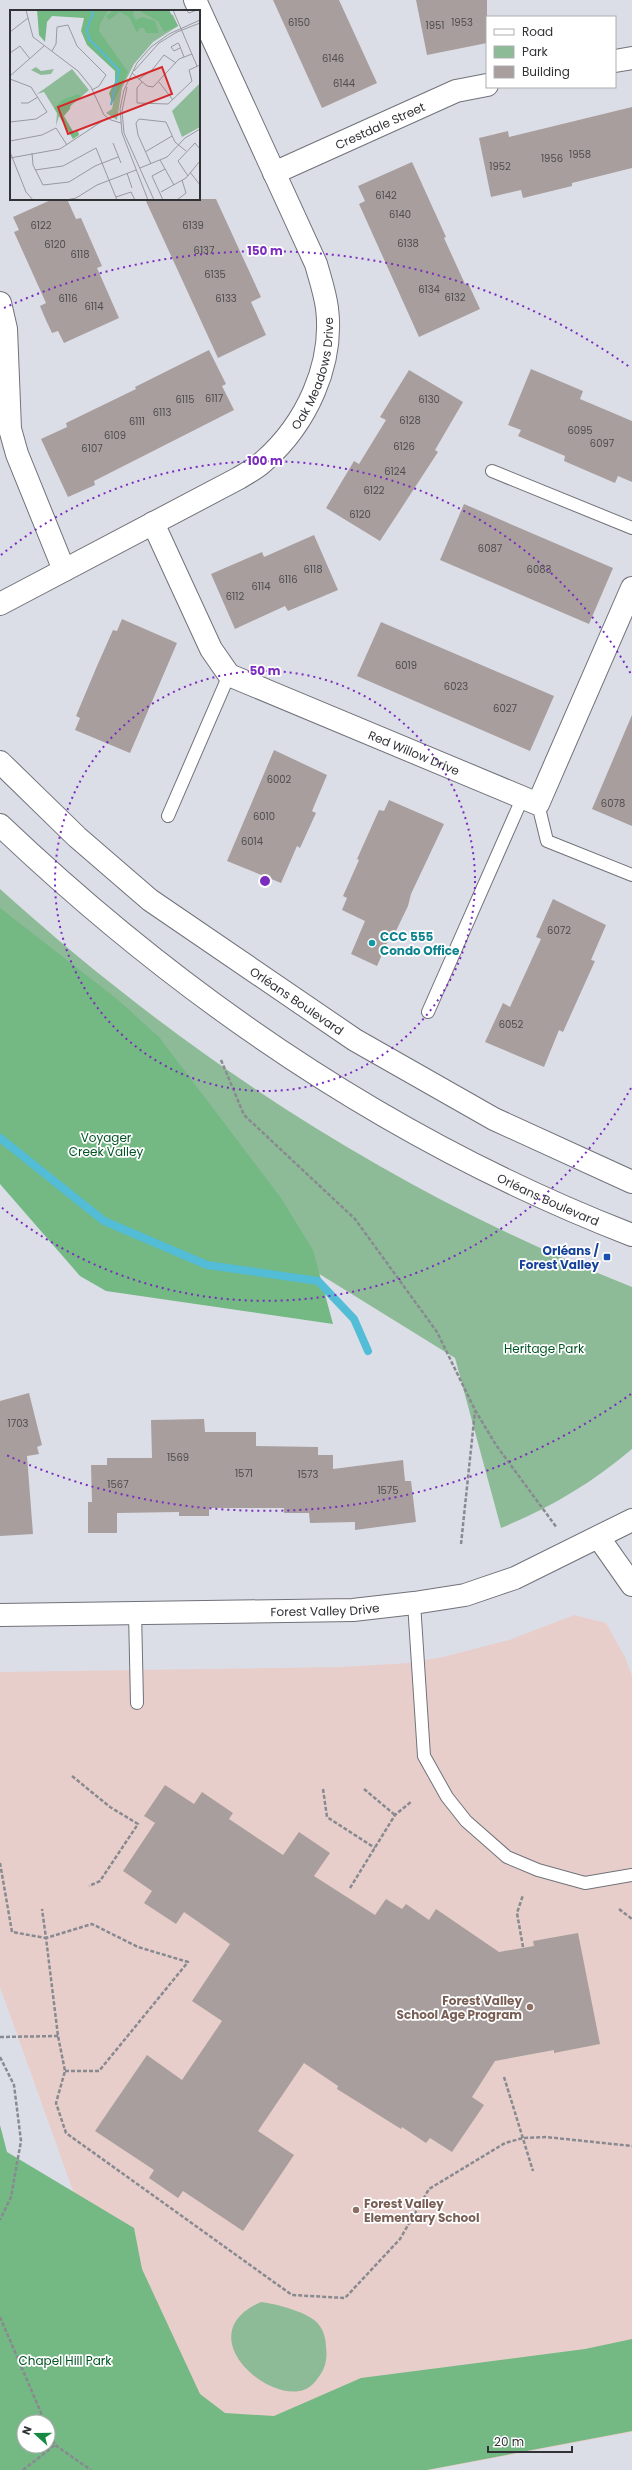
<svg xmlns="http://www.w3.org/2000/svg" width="632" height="2470" viewBox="0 0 632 2470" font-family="Poppins,sans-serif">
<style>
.education{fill:#e8ceca}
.green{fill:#8ebb97}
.forest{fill:#74b884;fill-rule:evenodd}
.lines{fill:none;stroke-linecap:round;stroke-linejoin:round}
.stream{stroke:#53bcd6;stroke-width:8}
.building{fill:#a89e9d}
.service-casing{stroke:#70727a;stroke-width:14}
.minor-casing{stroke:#70727a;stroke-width:24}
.tertiary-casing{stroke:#70727a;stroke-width:24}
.secondary-casing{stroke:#70727a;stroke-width:24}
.path{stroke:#888a91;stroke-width:2.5;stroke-dasharray:4 2;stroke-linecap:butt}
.service{stroke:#fff;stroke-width:12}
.minor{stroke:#fff;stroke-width:22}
.tertiary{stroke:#fff;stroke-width:22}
.secondary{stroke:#fff;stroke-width:22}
.ring{fill:none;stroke:#7b2cbf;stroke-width:2;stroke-dasharray:2 4}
.culture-dot{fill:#0f9aa8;stroke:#fff;stroke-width:1.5}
.transit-dot{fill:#1a4fb4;stroke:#fff;stroke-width:1.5}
.education-dot{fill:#8d6e63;stroke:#fff;stroke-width:1.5}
.labels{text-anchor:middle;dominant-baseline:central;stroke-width:3.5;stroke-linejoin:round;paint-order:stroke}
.number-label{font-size:10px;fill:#4f4d50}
.street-label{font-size:12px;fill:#313236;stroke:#fff}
.culture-label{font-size:12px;font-weight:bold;fill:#0d838f;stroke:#fff;text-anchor:start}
.park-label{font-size:12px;fill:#005323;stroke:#fff}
.transit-label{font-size:12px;font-weight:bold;fill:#164399;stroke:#fff;text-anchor:end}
.education-label{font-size:12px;font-weight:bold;fill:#785e54;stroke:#fff;text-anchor:end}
.inset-river{fill:none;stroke:#53bcd6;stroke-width:2}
.inset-road{fill:none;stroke:#9899a0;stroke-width:1}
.view{fill:#d62828;fill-opacity:0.15;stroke:#d62828;stroke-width:2}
.inset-edge{fill:none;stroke:#313236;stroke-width:2}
.centre{fill:#7b2cbf;stroke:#fff;stroke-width:2}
.ring-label{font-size:12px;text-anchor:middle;font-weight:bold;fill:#7b2cbf;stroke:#fff;stroke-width:3.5;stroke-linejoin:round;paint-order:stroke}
</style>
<rect width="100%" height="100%" fill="#dcdee7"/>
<!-- education -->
<polygon class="education" points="574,1615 606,1623 625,1657 632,1676 632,2432 431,2470 173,2470 0,1987 0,1672 340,1667 409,1663 443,1657 509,1640"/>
<!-- green -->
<g class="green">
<path d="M0,889C191,1061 393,1192 632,1287V1449C592,1483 550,1508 501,1528L455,1358L48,1106L0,1073Z"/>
<path d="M261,2302C276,2304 310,2312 319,2325C324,2331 326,2340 326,2347C328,2362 324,2372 314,2383C284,2418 181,2337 261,2302Z"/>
</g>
<!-- forest -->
<g class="forest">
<polygon points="0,908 117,999 159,1037 281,1198 313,1250 333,1324 106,1291 80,1276 0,1184"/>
<path d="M0,2125L7,2152L134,2228L142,2269L200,2394L225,2413L274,2416L361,2378L585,2349L632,2339V2431L427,2470H0ZM24,2422H48V2446H24Z"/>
</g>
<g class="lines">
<!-- stream -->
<polyline class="stream" points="0,1138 104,1221 207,1265 318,1281 354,1319 368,1351"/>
</g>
<!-- building -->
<g class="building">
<polygon points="273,0 339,0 377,83 322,108"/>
<polygon points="416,0 487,0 487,43 427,55"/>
<polygon points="632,107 632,168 572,183 572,186 523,198 521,190 491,197 479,138 508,131 509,137"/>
<polygon points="412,162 446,237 444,238 465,284 468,283 480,309 419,337 359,204 365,201 358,186"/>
<polygon points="53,199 67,199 76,219 81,218 102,266 97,268 119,318 64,343 58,331 52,333 45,318 40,306 46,303 14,232 19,230 13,217"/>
<polygon points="145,199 216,199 261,297 251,302 266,335 218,358"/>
<polygon points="209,350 226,384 222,386 234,410 94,481 95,485 68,497 41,439 67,427 66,423 136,389 135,387"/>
<polygon points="531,369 583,391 580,399 632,421 632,482 618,476 615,483 564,461 565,456 518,436 521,430 508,425"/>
<polygon points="409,370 463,402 435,450 438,452 380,541 326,508 354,461 359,464 386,420 380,417"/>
<polygon points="464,504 613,568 589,624 440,560"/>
<polygon points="314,535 338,590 288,611 285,606 235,629 211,574 262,552 264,557"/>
<polygon points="122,619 177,643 130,753 75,730 80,718 76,716 97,666 113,630 117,631"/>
<polygon points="381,622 554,696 530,751 357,676"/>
<polygon points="632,715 632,826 592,809"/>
<polygon points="274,750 327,775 312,811 316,813 300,848 297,846 281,883 227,861"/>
<polygon points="389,800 444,824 411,894 408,906 395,933 392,932 377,966 351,954 365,921 342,910 347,898 343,896 359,860 357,859 379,810 384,811"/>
<polygon points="553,899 606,925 591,960 595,961 563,1032 559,1030 544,1067 485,1042 503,1003 510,1007 541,939 536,937"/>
<polygon points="29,1393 42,1445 37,1447 39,1454 27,1456 33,1534 0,1536 0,1401"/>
<polygon points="204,1419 205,1432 256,1432 256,1446 318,1447 318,1455 333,1455 333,1469 403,1460 405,1481 411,1481 416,1522 355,1530 355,1522 310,1523 309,1513 284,1513 284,1508 209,1508 209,1516 179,1516 179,1512 117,1513 117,1533 88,1533 88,1502 92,1502 91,1465 107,1465 107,1458 152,1458 151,1420"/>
<polygon points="165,1785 194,1804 202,1792 233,1813 229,1819 283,1855 299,1832 330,1853 314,1876 375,1915 386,1899 402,1909 406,1904 429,1920 436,1909 499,1952 534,1946 533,1941 578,1933 600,2044 554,2053 554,2050 495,2061 472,2097 484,2105 452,2152 430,2138 426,2143 402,2127 401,2129 337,2089 338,2086 304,2063 258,2131 294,2155 243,2231 183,2191 178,2198 149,2178 154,2170 95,2131 147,2055 182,2080 222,2021 192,2001 230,1944 184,1912 176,1924 144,1903 152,1891 123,1871 155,1823 144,1816"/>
</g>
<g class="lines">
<defs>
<g id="service">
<polyline points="492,471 632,528"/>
<polyline points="538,804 547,841 632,875"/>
<polyline points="168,816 229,675"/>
<polyline points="428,1012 522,799"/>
<polyline points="414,1603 424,1756 447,1797 466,1821 507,1857 538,1870 585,1883 632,1875"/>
<polyline points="135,1612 137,1703"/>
</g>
<g id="minor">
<polyline points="615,61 632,58"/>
<path id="s1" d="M274,173L456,91L487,85"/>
<polyline points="0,303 6,329 10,429 17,454 64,570"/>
<path id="s2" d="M153,523L211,649L229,675L538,804L632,588"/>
<path id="s3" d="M0,604L239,478C247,473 257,468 264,461C306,424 334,365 327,308C325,293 320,278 316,264L195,0"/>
<polyline points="599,1538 632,1585"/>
</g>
<g id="tertiary">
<path id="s4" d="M0,1615L353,1610L414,1603L465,1595L515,1578L632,1520"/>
</g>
<g id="secondary">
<path id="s5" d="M0,762L77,837L150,900L355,1040L494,1119L632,1182"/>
<path id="s6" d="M0,825C183,999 395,1143 632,1235"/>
</g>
</defs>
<!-- service casing -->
<use href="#service" class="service-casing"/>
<!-- minor casing -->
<use href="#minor" class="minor-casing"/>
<!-- tertiary casing -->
<use href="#tertiary" class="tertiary-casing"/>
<!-- secondary casing -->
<use href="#secondary" class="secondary-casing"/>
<!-- path -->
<g class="path">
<polyline points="221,1060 244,1115 355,1219 437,1332 475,1410 496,1445 557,1528"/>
<polyline points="461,1544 475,1411"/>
<polyline points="72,1776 110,1807 138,1824 100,1881 89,1886"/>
<polyline points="323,1789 327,1817 375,1848"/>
<polyline points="364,1789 395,1815"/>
<polyline points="0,1863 12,1932 46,1938 42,1909"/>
<polyline points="350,1888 395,1815 412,1801"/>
<polyline points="619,1909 632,1919"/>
<polyline points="523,1947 517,1913 523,1895"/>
<polyline points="0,2037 58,2036"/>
<polyline points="0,2057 14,2085 21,2141 11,2197 0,2220"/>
<polyline points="65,2071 99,2071 188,1962 138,1947 92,1924 46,1938 58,2036 65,2071 56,2103 66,2133 292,2295 345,2298 400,2239 429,2189 505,2143 523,2138 546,2137 632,2146"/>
<polyline points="504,2077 533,2171"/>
<polyline points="0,2317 45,2422"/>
<polyline points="48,2429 55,2445 91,2470"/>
<polyline points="23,2470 55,2445"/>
</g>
<!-- service -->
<use href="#service" class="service"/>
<!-- minor -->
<use href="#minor" class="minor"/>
<!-- tertiary -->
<use href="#tertiary" class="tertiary"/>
<!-- secondary -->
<use href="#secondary" class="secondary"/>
</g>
<!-- distance rings -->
<g class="ring">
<circle cx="265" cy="881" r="210"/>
<path d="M631 1088A420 420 0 0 1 1 1207M1 555A420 420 0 0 1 631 674"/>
<path d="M631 1394A630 630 0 0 1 4 1454M4 308A630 630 0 0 1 631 368"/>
</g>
<!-- markers -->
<circle class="culture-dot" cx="372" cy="943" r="4"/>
<rect class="transit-dot" x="603" y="1253" width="8" height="8" rx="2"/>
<g class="education-dot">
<circle cx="530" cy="2007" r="4"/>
<circle cx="356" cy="2210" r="4"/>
</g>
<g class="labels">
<!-- number labels -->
<g class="number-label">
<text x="299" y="22">6150</text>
<text x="462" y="22">1953</text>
<text x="435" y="25">1951</text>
<text x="333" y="58">6146</text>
<text x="344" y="83">6144</text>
<text x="580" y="154">1958</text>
<text x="552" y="158">1956</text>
<text x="500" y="166">1952</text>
<text x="386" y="195">6142</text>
<text x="400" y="214">6140</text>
<text x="41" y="225">6122</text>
<text x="193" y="225">6139</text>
<text x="408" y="243">6138</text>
<text x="55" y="244">6120</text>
<text x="204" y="250">6137</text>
<text x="80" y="254">6118</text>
<text x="215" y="274">6135</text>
<text x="429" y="289">6134</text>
<text x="455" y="297">6132</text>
<text x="68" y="298">6116</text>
<text x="226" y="298">6133</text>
<text x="94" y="306">6114</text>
<text x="214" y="398">6117</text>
<text x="185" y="399">6115</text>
<text x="429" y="399">6130</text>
<text x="162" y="412">6113</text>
<text x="410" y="420">6128</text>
<text x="137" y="421">6111</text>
<text x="580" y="430">6095</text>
<text x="115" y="435">6109</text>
<text x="602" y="443">6097</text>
<text x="404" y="446">6126</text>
<text x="92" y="448">6107</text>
<text x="395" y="471">6124</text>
<text x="374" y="490">6122</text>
<text x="360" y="514">6120</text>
<text x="490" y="548">6087</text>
<text x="313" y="569">6118</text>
<text x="539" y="569">6083</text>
<text x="288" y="579">6116</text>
<text x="261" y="586">6114</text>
<text x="235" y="596">6112</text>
<text x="406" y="665">6019</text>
<text x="456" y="686">6023</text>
<text x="505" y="708">6027</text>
<text x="279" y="779">6002</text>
<text x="613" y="803">6078</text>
<text x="264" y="816">6010</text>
<text x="252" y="841">6014</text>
<text x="559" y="930">6072</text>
<text x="511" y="1024">6052</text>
<text x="18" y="1423">1703</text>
<text x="178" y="1457">1569</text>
<text x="244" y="1473">1571</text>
<text x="308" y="1474">1573</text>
<text x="118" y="1484">1567</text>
<text x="388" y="1490">1575</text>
</g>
<!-- street labels -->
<g class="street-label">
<text stroke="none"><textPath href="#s1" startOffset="116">Crestdale Street</textPath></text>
<text stroke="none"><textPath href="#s3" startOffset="404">Oak Meadows Drive</textPath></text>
<text stroke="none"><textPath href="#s2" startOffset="371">Red Willow Drive</textPath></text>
<text stroke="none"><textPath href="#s5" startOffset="382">Orléans Boulevard</textPath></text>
<text stroke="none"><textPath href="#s6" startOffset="667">Orléans Boulevard</textPath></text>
<text stroke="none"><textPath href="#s4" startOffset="325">Forest Valley Drive</textPath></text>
</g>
<!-- culture labels -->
<g class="culture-label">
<text x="380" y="936">CCC 555<tspan x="380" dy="14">Condo Office</tspan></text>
</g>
<!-- park labels -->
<g class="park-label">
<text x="106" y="1137">Voyager<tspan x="106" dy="14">Creek Valley</tspan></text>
<text x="544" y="1348">Heritage Park</text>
<text x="65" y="2360">Chapel Hill Park</text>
</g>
<!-- transit labels -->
<g class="transit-label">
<text x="599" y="1250">Orléans /<tspan x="599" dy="14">Forest Valley</tspan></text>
</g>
<!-- education labels -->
<g class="education-label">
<text x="522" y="2000">Forest Valley<tspan x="522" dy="14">School Age Program</tspan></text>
<text x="364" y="2203" text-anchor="start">Forest Valley<tspan x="364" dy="14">Elementary School</tspan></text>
</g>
</g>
<!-- overview -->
<g transform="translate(10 10)">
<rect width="190" height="190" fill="#dcdee7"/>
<path d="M84,0H133L163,5L168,16L143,32L124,54L112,78L107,110L96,103L102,99L111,57L92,40ZM26,57L31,61L44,59L41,64L31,65L21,60ZM62,59L79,80L49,106L46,116L47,103L34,82L27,84ZM190,73V117L172,127L162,101Z" fill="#8ebb97"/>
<path d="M27,0H98L90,14L89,21L118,62L104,91L102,93L99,83L105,72V61L77,35L71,21L74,8L42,6L37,12L35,32L29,25ZM103,0L124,1L123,5L126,10L132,7L145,11L149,23H136L134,18H130L127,23L119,7L110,2L99,10L96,6ZM128,0H159L168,16L154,22L148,11ZM68,84L71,86L61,93L60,99L54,106L64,123L68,121L69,125L63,129L44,98L52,90Z" fill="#74b884"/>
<path class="inset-river" d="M80,0L83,4L77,19L79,29L109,60L101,95"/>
<path class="inset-road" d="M16,0L23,27L68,61L81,77L94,105L101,110L111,113M163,0L187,56M176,0L179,3L187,0M0,22L18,8M170,38L164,41L161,37L168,33L169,34L174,47M42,41L46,34L47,17L58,15L67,36L96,65L89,76L82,80M0,43L10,36L20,49M124,61L149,33L167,22L190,13M122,63L137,76L143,77L169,49L182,44M0,66L34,36M0,69L21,77L37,102L26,109L0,112M129,69L142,60L154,45L166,53M132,72L127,78V93L158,94L182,71L179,60L190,55M149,72L163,90M117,77L112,101L114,123L144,190M11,93H18L28,87M0,131L32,125L46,118L57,135M103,133L111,153M0,142L16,182L23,190M135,142L162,126M22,143L23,155L33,175L59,172L85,156L108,147M0,148L50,139L97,108M150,150L164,175M141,154L128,125L126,113L129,109L156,112L165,132L176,141M130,158L157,147L175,128L190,119M25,160L53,156L86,138L107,190M180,162L190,175M117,163L122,178M178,166L168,151L185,133L190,139M151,182L176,168L190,151M106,187L121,182L125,190M56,190L66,188L87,175L126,160M138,190L112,123L110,99L114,80L127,53L141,37L159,24L190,10M153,190L142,166L155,159M167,190L176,183L172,170"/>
<path class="view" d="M152,57L162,84L58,124L48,97Z"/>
<rect width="190" height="190" class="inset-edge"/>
</g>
<circle cx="265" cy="881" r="6" class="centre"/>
<g class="ring-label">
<text x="265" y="255">150 m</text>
<text x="265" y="465">100 m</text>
<text x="265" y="675">50 m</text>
</g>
<!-- legend -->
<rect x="486" y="16" width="130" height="72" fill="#ffffff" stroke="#adadaf"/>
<rect x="494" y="29" width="20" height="6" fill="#ffffff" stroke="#adadaf"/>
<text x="522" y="36" font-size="12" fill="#313236">Road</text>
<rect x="494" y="46" width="20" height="12" fill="#8ebb97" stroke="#adadaf"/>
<text x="522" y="56" font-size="12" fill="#313236">Park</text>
<rect x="494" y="66" width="20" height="12" fill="#a89e9d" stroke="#adadaf"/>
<text x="522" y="76" font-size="12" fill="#313236">Building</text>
<!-- north arrow -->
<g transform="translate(36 2434) rotate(291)"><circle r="19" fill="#ffffff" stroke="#adadaf"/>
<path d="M0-3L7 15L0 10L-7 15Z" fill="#188942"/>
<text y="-6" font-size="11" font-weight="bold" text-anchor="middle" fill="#313236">N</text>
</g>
<!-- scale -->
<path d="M488 2446v6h84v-6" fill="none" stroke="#313236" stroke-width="2"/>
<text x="494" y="2446" font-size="12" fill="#313236" stroke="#ffffff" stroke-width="3" paint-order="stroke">20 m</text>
</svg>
